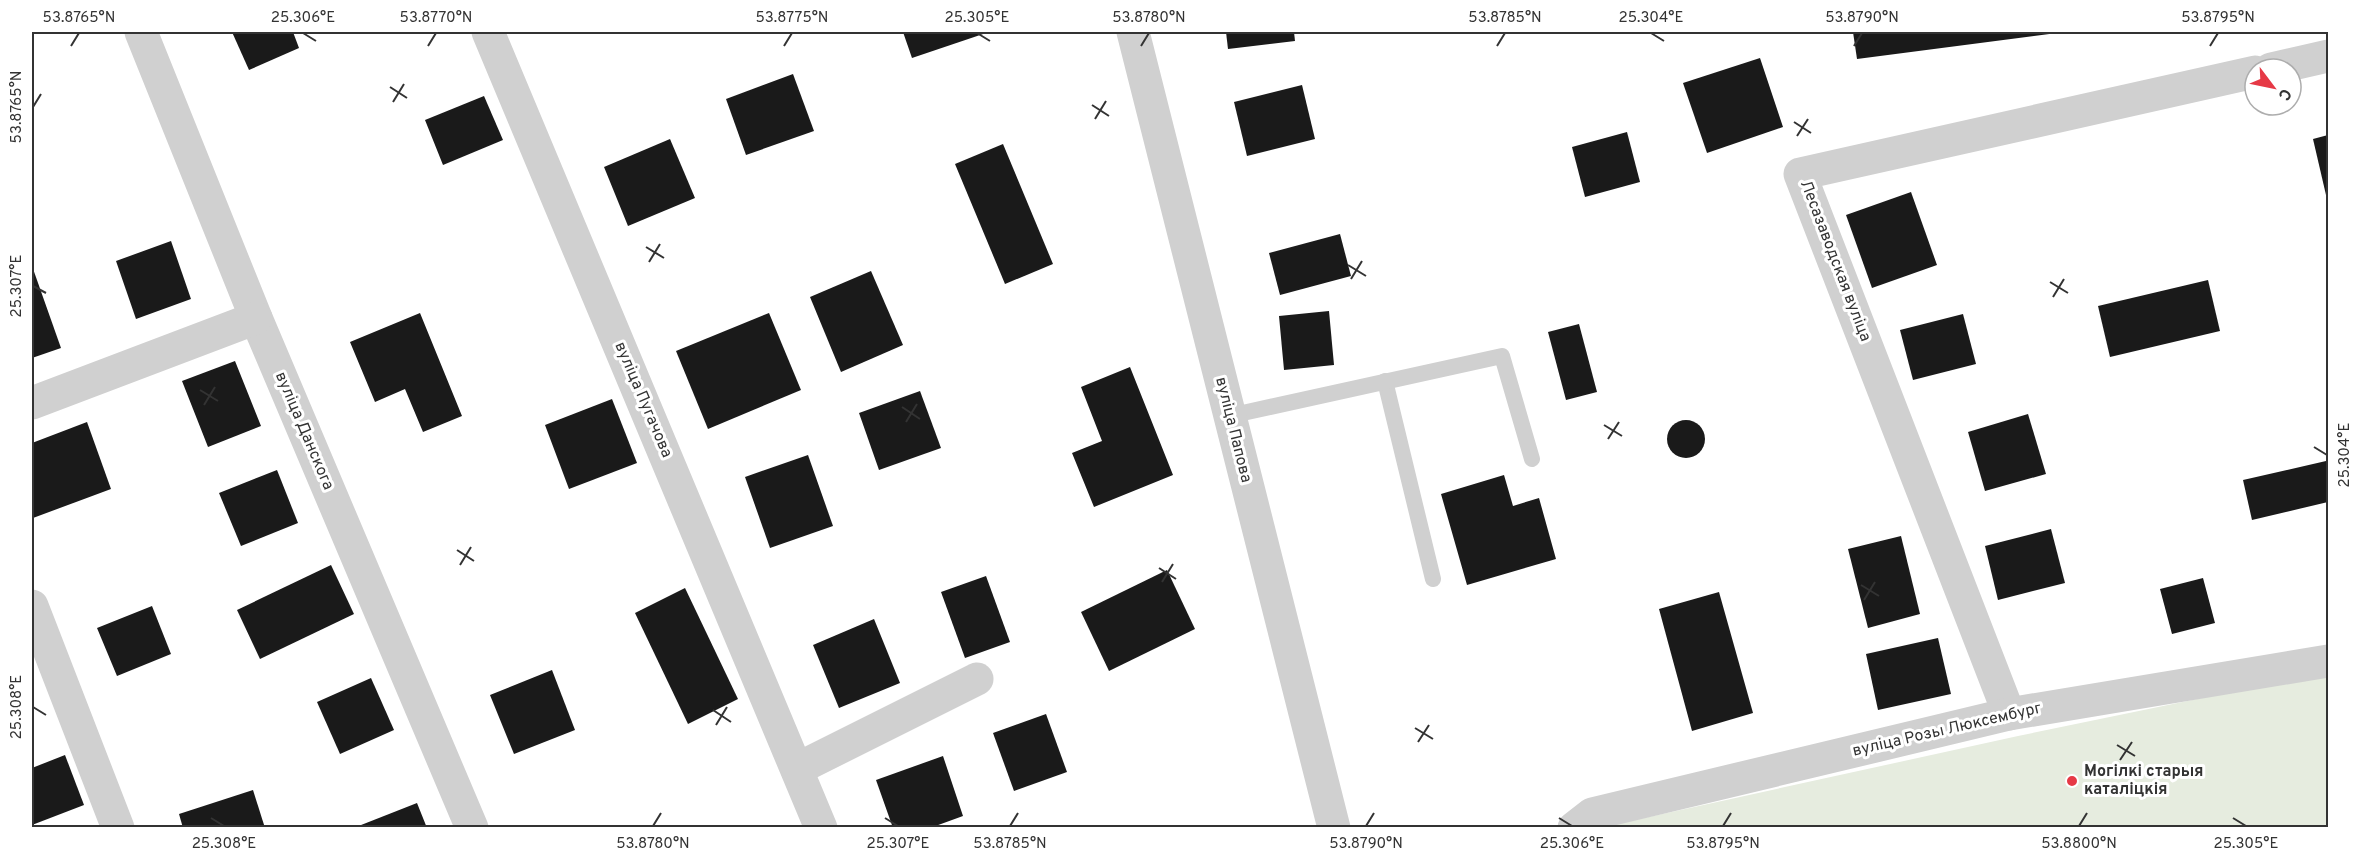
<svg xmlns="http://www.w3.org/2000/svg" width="2360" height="859" viewBox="0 0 2360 859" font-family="Overpass,sans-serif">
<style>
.green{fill:#e6ecdf}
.building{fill:#1a1a1a}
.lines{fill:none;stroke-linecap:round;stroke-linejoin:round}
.service{stroke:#d0d0d0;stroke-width:16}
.minor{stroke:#d0d0d0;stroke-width:33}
.ticks{fill:none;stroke:#333;stroke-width:2}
.poi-dot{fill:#e63946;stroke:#fff;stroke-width:2}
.labels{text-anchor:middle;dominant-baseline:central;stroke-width:6;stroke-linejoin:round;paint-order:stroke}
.street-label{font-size:16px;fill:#333;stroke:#fff}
.poi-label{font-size:16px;font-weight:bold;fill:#333;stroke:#fff;text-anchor:start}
.neatline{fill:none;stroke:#333;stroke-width:2}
.ticks-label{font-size:15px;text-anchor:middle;fill:#333}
</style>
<rect width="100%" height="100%" fill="#fff"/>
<!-- green -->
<polygon class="green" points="2328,672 2328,827 1613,828 1612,825 2018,736"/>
<!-- building -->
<g class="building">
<polygon points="232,32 293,32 299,48 249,70"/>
<polygon points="903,32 989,32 912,58"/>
<polygon points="1226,32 1294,32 1295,41 1228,49"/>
<polygon points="1853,32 2057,32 2057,33 1857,59"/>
<polygon points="1760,58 1783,127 1707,153 1683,83"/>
<polygon points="793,74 814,131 746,155 726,99"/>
<polygon points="1302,85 1315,139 1247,156 1234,102"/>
<polygon points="484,96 503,140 443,165 425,120"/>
<polygon points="1627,132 1640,182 1585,197 1572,147"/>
<polygon points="2328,135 2328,194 2326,195 2313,139"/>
<polygon points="670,139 695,198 628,226 604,167"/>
<polygon points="1003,144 1053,264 1005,284 955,164"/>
<polygon points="1911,192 1937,265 1872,288 1846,215"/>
<polygon points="1340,234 1351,276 1280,295 1269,253"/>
<polygon points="171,241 191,299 136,319 116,261"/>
<polygon points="32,266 61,348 32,358"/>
<polygon points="871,271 903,345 841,372 810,297"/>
<polygon points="2208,280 2220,331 2110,357 2098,306"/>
<polygon points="1329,311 1334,365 1284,370 1279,316"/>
<polygon points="420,313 462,416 423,432 405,389 375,402 350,342"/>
<polygon points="769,313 801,390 708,429 676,351"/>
<polygon points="1963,314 1976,364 1913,380 1900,330"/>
<polygon points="1579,324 1597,392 1566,400 1548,332"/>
<polygon points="235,361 261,426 208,447 182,381"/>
<polygon points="1130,367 1173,475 1094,507 1072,453 1102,441 1081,387"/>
<polygon points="920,391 941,448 879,470 859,413"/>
<polygon points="612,399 637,463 569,489 545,425"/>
<polygon points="2028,414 2046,474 1985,491 1968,432"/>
<circle cx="1686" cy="439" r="19"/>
<polygon points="87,422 111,489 33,518 32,443"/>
<polygon points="808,455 833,526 770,548 745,477"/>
<polygon points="2326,461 2328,474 2328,502 2252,520 2243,480"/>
<polygon points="277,470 298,523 241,546 219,493"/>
<polygon points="1504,475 1513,506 1539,498 1556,559 1467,585 1441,494"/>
<polygon points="2051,529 2065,583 1998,600 1985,546"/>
<polygon points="1901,536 1920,614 1868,628 1848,549"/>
<polygon points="331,565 354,614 260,659 237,610"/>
<polygon points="1167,570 1195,629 1109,671 1081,612"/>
<polygon points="986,576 1010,642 965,658 941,592"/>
<polygon points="2203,578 2215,623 2172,634 2160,589"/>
<polygon points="685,588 738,699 688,724 635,613"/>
<polygon points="1719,592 1753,713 1692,731 1659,609"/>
<polygon points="152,606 171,654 117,676 97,628"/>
<polygon points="874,619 900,683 839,708 813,645"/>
<polygon points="1938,638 1951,694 1878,710 1866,654"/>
<polygon points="552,670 575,730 514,754 490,695"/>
<polygon points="371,678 394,730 340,754 317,702"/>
<polygon points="1046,714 1067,772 1014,791 993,733"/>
<polygon points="65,755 84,805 32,825 32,768"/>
<polygon points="943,756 963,816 930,828 893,828 876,780"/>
<polygon points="253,790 265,828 183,828 179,814"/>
<polygon points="417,803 427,828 356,828 356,827"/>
</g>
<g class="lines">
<!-- service -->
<g class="service">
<polyline points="1385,381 1433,579"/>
<polyline points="1229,416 1502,356 1532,459"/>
</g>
<!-- minor -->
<g class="minor">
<polyline points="141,32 256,318 472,828"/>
<polyline points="488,32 821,828"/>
<polyline points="1133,32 1334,828"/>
<polyline points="2271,69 2328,56"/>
<polyline points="32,403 256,318"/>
<polyline points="32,606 118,828"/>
<polyline points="2009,714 1800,174 2255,72"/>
<polyline points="797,769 977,679"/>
<polyline points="1574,828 1592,814 2009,714 2328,661"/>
</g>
</g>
<!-- ticks -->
<path class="ticks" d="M303,33L316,41M977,33L990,41M1651,33L1664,41M71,46L79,33M428,46L436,33M784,46L792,33M1141,46L1149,33M1497,46L1505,33M1854,46L1862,33M2210,46L2218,33M390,87L407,98M393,102L404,84M1092,105L1109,116M33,107L41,94M1095,119L1106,101M1794,122L1811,133M1797,136L1808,119M646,247L664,258M649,262L660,244M1348,265L1366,276M1351,279L1362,261M2050,282L2068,293M33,286L46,293M2053,297L2064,279M200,390L218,401M204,405L215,387M902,407L920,419M906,422L917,404M1604,425L1622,436M1608,439L1619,422M2314,447L2327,455M457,550L474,561M460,565L471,547M1159,568L1176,579M1162,582L1173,564M1861,585L1879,596M1864,600L1875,582M33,707L46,715M713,710L731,722M716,725L727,707M1415,728L1433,739M1418,742L1429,725M2117,745L2135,756M2120,760L2132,742M211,818L224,826M885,818L898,826M1559,818L1572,826M2233,818L2246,826M653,826L661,813M1010,826L1018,813M1366,826L1374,813M1723,826L1731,813M2079,826L2087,813"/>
<!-- markers -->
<circle class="poi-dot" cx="2072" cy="781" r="6"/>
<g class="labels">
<!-- street labels -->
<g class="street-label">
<text transform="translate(1835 261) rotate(69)">Лесазаводская вуліца</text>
<text transform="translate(643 400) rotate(67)">вуліца Пугачова</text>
<text transform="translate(1233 430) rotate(76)">вуліца Папова</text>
<text transform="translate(304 431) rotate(67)">вуліца Данскога</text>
<text transform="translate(1947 730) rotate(-13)">вуліца Розы Люксембург</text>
</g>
<!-- poi labels -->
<g class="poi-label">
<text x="2084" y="772">Могілкі старыя<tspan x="2084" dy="18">каталіцкія</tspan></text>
</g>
</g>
<!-- border -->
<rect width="2360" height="859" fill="none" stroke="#ffffff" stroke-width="66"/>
<!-- north arrow -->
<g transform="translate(2273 87) rotate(122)"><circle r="28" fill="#ffffff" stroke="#adadad" stroke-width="1.5"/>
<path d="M0-4.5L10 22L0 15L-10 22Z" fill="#e63946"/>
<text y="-9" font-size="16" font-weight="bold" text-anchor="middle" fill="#333333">С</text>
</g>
<rect x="33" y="33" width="2294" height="793" class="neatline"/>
<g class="ticks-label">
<text x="79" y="22">53.8765°N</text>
<text x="303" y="22">25.306°E</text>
<text x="436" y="22">53.8770°N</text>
<text x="792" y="22">53.8775°N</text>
<text x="977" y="22">25.305°E</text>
<text x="1149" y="22">53.8780°N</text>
<text x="1505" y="22">53.8785°N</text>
<text x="1651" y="22">25.304°E</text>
<text x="1862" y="22">53.8790°N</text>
<text x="2218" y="22">53.8795°N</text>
<text transform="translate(16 107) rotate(-90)" y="5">53.8765°N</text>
<text transform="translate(16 286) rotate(-90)" y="5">25.307°E</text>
<text transform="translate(2344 455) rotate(-90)" y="5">25.304°E</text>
<text transform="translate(16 707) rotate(-90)" y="5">25.308°E</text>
<text x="224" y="848">25.308°E</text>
<text x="653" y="848">53.8780°N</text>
<text x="898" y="848">25.307°E</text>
<text x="1010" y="848">53.8785°N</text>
<text x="1366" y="848">53.8790°N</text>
<text x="1572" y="848">25.306°E</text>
<text x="1723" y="848">53.8795°N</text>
<text x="2079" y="848">53.8800°N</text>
<text x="2246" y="848">25.305°E</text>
</g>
</svg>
